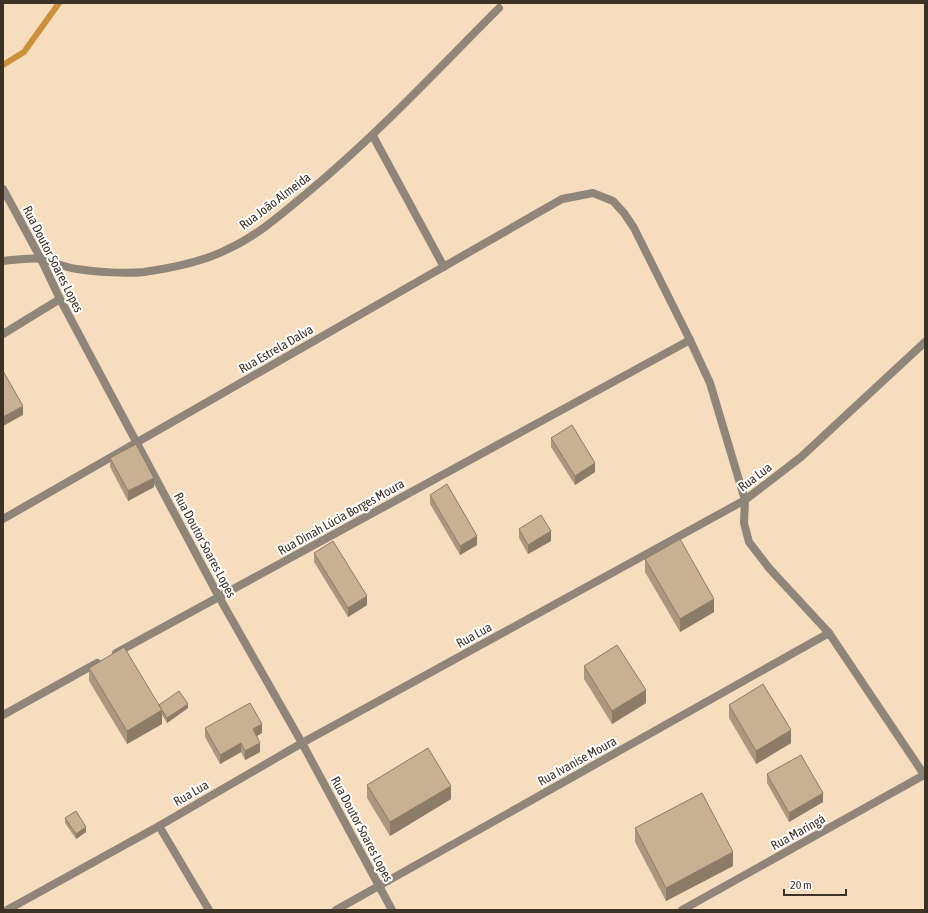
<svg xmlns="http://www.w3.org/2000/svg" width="928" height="913" viewBox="0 0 928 913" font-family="'Asap Condensed',sans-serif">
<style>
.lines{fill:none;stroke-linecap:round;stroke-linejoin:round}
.stream{stroke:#cc8f3a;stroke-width:6}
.street{stroke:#8f8579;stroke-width:8}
.wall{fill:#ac977e}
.shaded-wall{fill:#8c7b67}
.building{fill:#c8b093;stroke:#8c7b67}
.labels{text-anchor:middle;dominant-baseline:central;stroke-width:4;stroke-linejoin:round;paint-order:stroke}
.street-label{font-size:13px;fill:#3c3226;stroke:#fff}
</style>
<rect width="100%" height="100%" fill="#f6ddbe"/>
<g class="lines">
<!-- stream -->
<polyline class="stream" points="3,65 24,52 59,3"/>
<!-- street -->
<g class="street">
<polyline points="373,136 444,267"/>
<polyline points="3,189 41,259 60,299 219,597 302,743 392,910"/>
<path d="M3,261C14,260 31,257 42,259C54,262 65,268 77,269C95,272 127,274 144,272C172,268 203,262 228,249C257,236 283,213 307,193C376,136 436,71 499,8"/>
<polyline points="3,334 60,299"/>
<polyline points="3,519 562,199 593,193 613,201 624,213 634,228 690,340 710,383 745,500 744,523 749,542 769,568 829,633 925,776"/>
<polyline points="116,653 690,340"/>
<polyline points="3,715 97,663"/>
<polyline points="159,826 209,910"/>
<polyline points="7,910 159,826 302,743 745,500 801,457 925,342"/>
<polyline points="336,910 829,633"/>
<polyline points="682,910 924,775"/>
</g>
</g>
<!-- wall -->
<g class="wall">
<polygon points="551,438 595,472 575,485 551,447"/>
<polygon points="110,458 154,487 128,501 110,467"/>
<polygon points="430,495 477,545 460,555 430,504"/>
<polygon points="519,529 551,541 528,554 519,538"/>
<polygon points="314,553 367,605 348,617 314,562"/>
<polygon points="645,559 714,612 680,632 645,572"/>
<polygon points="584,666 646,703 612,724 584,679"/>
<polygon points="89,668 159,705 188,708 167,723 162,715 162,724 127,744 89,681"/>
<polygon points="729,705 791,743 756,764 729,718"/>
<polygon points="205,728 262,733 257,736 260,752 245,760 241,752 220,764 205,737"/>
<polygon points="767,774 823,802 789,822 767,783"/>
<polygon points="367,785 451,799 390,836 367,798"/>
<polygon points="65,818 86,832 76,839 65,823"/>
<polygon points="635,828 733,866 666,901 635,842"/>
</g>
<!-- shaded-wall -->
<g class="shaded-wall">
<polygon points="23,406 23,415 3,426 3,417"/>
<polygon points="595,463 595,472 575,485 575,476"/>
<polygon points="154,478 154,487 128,501 128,491"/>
<polygon points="551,531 551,541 528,554 528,545"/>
<polygon points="477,536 477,545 460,555 460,546"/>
<polygon points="367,596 367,605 348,617 348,608"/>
<polygon points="714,599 714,612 680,632 680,619"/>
<polygon points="646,690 646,703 612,724 612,711"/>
<polygon points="188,704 188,708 167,723 167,718"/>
<polygon points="162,710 162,724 127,744 127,731"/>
<polygon points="262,724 262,733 253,738 253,729"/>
<polygon points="791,730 791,743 756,764 756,751"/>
<polygon points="241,743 241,752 220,764 220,755"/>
<polygon points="260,743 260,752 245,760 245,751"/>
<polygon points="451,786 451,799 390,836 390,822"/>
<polygon points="823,793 823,802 789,822 789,813"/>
<polygon points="86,827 86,832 76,839 76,834"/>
<polygon points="733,852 733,866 666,901 666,888"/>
</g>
<!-- building -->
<g class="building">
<polygon points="3,371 23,406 3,417"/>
<polygon points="572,425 595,463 575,476 551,438"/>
<polygon points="136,444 154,478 128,491 110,458"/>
<polygon points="447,484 477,536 460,546 430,495"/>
<polygon points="541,515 551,531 528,545 519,529"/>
<polygon points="680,539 714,599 680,619 645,559"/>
<polygon points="333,541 367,596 348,608 314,553"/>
<polygon points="617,645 646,690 612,711 584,666"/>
<polygon points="124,647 162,710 127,731 89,668"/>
<polygon points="763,684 791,730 756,751 729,705"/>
<polygon points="179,691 188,704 167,718 159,705"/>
<polygon points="250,703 262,724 253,729 260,743 245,751 241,743 220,755 205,728"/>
<polygon points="428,748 451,786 390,822 367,785"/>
<polygon points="801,755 823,793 789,813 767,774"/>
<polygon points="702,793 733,852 666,888 635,828"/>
<polygon points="76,811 86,827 76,834 65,818"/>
</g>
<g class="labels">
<!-- street labels -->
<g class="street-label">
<text transform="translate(275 201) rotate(-37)">Rua João Almeida</text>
<text transform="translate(53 259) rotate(63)">Rua Doutor Soares Lopes</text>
<text transform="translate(276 349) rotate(-30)">Rua Estrela Dalva</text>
<text transform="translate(755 477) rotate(-37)">Rua Lua</text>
<text transform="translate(341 517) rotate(-29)">Rua Dinah Lúcia Borges Moura</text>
<text transform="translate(205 545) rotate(62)">Rua Doutor Soares Lopes</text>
<text transform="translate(474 635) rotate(-29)">Rua Lua</text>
<text transform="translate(577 761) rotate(-29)">Rua Ivanise Moura</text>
<text transform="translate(191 793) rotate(-30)">Rua Lua</text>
<text transform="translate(362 829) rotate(62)">Rua Doutor Soares Lopes</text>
<text transform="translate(798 832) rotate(-29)">Rua Maringá</text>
</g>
</g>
<!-- border -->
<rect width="928" height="913" fill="none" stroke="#3c3226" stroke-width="8"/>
<!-- scale -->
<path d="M784 889v6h62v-6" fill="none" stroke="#3c3226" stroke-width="2"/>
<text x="790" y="889" font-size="12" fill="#3c3226" stroke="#ffffff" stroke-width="3" paint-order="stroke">20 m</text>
</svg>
